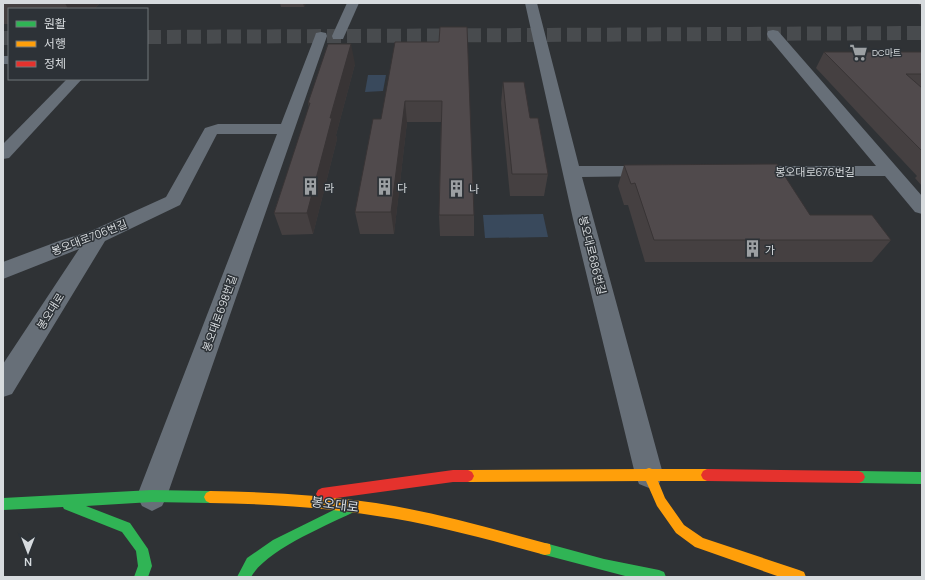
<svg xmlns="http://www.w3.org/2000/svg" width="925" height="580" viewBox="0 0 925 580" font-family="Manrope,'Noto Sans KR',sans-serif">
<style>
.green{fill:#39495c}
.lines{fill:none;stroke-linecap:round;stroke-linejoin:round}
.secondary-tunnel{stroke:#484b4e;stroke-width:14;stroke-dasharray:14 6;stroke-linecap:butt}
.street{fill:#676f78;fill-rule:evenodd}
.fast{fill:#30b455;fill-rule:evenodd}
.slow{fill:#ff9f0a;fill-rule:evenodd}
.jam{fill:#e5322d;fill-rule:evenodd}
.wall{fill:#454041}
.shaded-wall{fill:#383435}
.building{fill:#504a4c;stroke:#383435}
.labels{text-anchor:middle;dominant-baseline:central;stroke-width:3;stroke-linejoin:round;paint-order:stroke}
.far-poi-label{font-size:9px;fill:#d7dbde;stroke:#2d3237;text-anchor:start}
.street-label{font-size:11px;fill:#d7dbde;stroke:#2d3237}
.poi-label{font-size:11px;fill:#d7dbde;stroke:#2d3237;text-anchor:start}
.near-street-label{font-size:13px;fill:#d7dbde;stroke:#2d3237}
</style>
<rect width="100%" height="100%" fill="#2f3235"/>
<!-- green -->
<g class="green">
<polygon points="368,75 386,75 383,91 365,92"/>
<polygon points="543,214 548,237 485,238 483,215"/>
</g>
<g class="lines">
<!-- secondary-tunnel -->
<g class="secondary-tunnel">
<polyline points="147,37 922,33"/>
<polyline points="3,38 9,38"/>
</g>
<!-- street -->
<g class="street">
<polygon points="347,3 359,3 343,39 333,39 332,36"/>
<polygon points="525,3 537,3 579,166 653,166 659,167 662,171 659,175 653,176 582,177 663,474 659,484 649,488 639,484 635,474 573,219"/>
<polygon points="773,30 778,31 922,196 922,214 915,212 885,176 751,176 745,175 742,171 745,167 751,166 876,166 768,37 767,34 768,31"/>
<polygon points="321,32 326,33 327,36 167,496 162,506 152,511 142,506 137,496 277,134 217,134 180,205 105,241 12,394 3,397 3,364 79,249 3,279 3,262 59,241 91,231 166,197 205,128 218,124 281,124 315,36 316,33"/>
<rect x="3" y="56" width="6" height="8"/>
<polygon points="67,79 82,79 9,158 3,159 3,144"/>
</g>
<!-- fast -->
<g class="fast">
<polygon points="859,471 922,472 922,484 859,483 855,481 853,477 855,473"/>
<polygon points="152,490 210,491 214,493 216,497 214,501 210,503 152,502 86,506 130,523 148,549 152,566 148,577 134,577 138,566 136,551 122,532 64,509 63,507 3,510 3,498"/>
<path d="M354,500L358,502L360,506L358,510C328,525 267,549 251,577H237L247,558L273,540Z"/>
<polygon points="545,543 604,559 659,570 664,572 666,577 629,577 545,555 540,554 539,549 540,544"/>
</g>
<!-- slow -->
<g class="slow">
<polygon points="649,468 652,469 707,469 711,471 713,475 711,479 707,481 658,481 665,498 684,525 703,538 799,570 804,572 806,577 780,577 695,547 676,533 657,506 646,481 468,482 464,480 462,476 464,472 468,470 646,469"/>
<path d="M210,491C266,492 321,495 376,503C434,512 489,528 545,543L550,544L551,549L550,554L545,555C489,540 434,524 377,516C321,507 266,504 210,503L206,501L204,497L206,493Z"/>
</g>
<!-- jam -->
<g class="jam">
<polygon points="707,469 859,471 863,473 865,477 863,481 859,483 707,481 703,479 701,475 703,471"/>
<polygon points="453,470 468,470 472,472 474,476 472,480 468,482 453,482 322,500 318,498 316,494 318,490 322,488"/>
</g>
</g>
<!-- wall -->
<g class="wall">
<polygon points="3,3 100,3 94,9 9,9 9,24 3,24"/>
<polygon points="280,3 306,3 304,7 281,7"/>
<polygon points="917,3 922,3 922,7"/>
<polygon points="439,42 474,215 474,236 440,236 439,215 441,122 407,122 394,234 360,234 355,212 381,119"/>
<polygon points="824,52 922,52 922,186 915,178 917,176 816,68"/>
<polygon points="355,64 336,135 337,139 313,234 282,235 274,213 309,107 308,103"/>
<polygon points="503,82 530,118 548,174 544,196 510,196 501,103"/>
<polygon points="624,165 810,215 891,240 872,262 645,262 628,205 624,205 618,186"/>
</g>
<!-- shaded-wall -->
<g class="shaded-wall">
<polygon points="65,3 100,3 94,9 68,9"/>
<polygon points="303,3 306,3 304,7"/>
<polygon points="351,44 355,64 336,135 337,139 313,234 307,213 330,118"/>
<polygon points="405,101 407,122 394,234 391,212"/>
</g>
<!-- building -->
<g class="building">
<polygon points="440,27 467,27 474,215 439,215 442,101 405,101 391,212 355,212 373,119 381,119 395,42 439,42"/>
<polygon points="328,44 351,44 330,118 332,118 307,213 274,213 310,103 308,103"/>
<polygon points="824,52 922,52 922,74 906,74 922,88 922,151"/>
<polygon points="503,82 524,82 530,118 538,118 548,174 512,174"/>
<polygon points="777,164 810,215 872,215 891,240 654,240 635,183 631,184 624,165"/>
</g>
<!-- icons -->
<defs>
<symbol id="supermarket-bare" viewBox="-9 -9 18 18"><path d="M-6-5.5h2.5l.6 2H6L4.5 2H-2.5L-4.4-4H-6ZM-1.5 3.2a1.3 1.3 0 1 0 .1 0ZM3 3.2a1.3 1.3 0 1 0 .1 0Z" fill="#9ca0a3" stroke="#2d3237" stroke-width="2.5" paint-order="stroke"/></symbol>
<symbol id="building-bare" viewBox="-9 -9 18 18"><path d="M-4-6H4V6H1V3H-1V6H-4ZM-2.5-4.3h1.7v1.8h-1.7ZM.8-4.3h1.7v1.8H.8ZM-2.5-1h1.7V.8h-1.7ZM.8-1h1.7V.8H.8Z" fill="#9ca0a3" stroke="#2d3237" stroke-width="2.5" paint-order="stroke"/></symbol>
</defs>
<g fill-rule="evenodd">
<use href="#supermarket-bare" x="846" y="40" width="25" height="25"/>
<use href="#building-bare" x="298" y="174" width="25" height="25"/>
<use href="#building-bare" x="372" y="174" width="25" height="25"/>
<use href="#building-bare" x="444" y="176" width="25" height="25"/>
<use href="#building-bare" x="740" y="236" width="25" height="25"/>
</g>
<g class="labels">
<!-- far-poi labels -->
<g class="far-poi-label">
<text x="872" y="52">DC마트</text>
</g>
<!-- street labels -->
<g class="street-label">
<text x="815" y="171">봉오대로676번길</text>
<text transform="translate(89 237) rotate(-21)">봉오대로706번길</text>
<text transform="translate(593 255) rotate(76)">봉오대로686번길</text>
<text transform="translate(50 311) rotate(-58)">봉오대로</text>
<text transform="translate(219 313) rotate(-70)">봉오대로698번길</text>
</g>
<!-- poi labels -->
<g class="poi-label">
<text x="324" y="187">라</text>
<text x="397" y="187">다</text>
<text x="469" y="188">나</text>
<text x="765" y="249">가</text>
</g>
<!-- near-street labels -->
<g class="near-street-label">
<text transform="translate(335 504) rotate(7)">봉오대로</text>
</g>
</g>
<!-- border -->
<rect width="925" height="580" fill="none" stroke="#d7dbde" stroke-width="8"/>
<!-- legend -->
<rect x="8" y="8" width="140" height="72" fill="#2d3237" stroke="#71767a"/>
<rect x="16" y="21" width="20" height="6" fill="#30b455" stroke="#71767a"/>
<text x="44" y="28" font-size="12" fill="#d7dbde">원활</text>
<rect x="16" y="41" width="20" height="6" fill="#ff9f0a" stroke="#71767a"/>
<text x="44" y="48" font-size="12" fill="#d7dbde">서행</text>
<rect x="16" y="61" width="20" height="6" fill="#e5322d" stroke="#71767a"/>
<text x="44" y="68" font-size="12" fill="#d7dbde">정체</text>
<!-- north arrow -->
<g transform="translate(28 552) rotate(180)" stroke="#2d3237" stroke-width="3" paint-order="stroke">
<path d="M0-3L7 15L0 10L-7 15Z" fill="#d7dbde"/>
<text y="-6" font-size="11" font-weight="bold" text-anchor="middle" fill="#d7dbde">N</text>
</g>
</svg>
